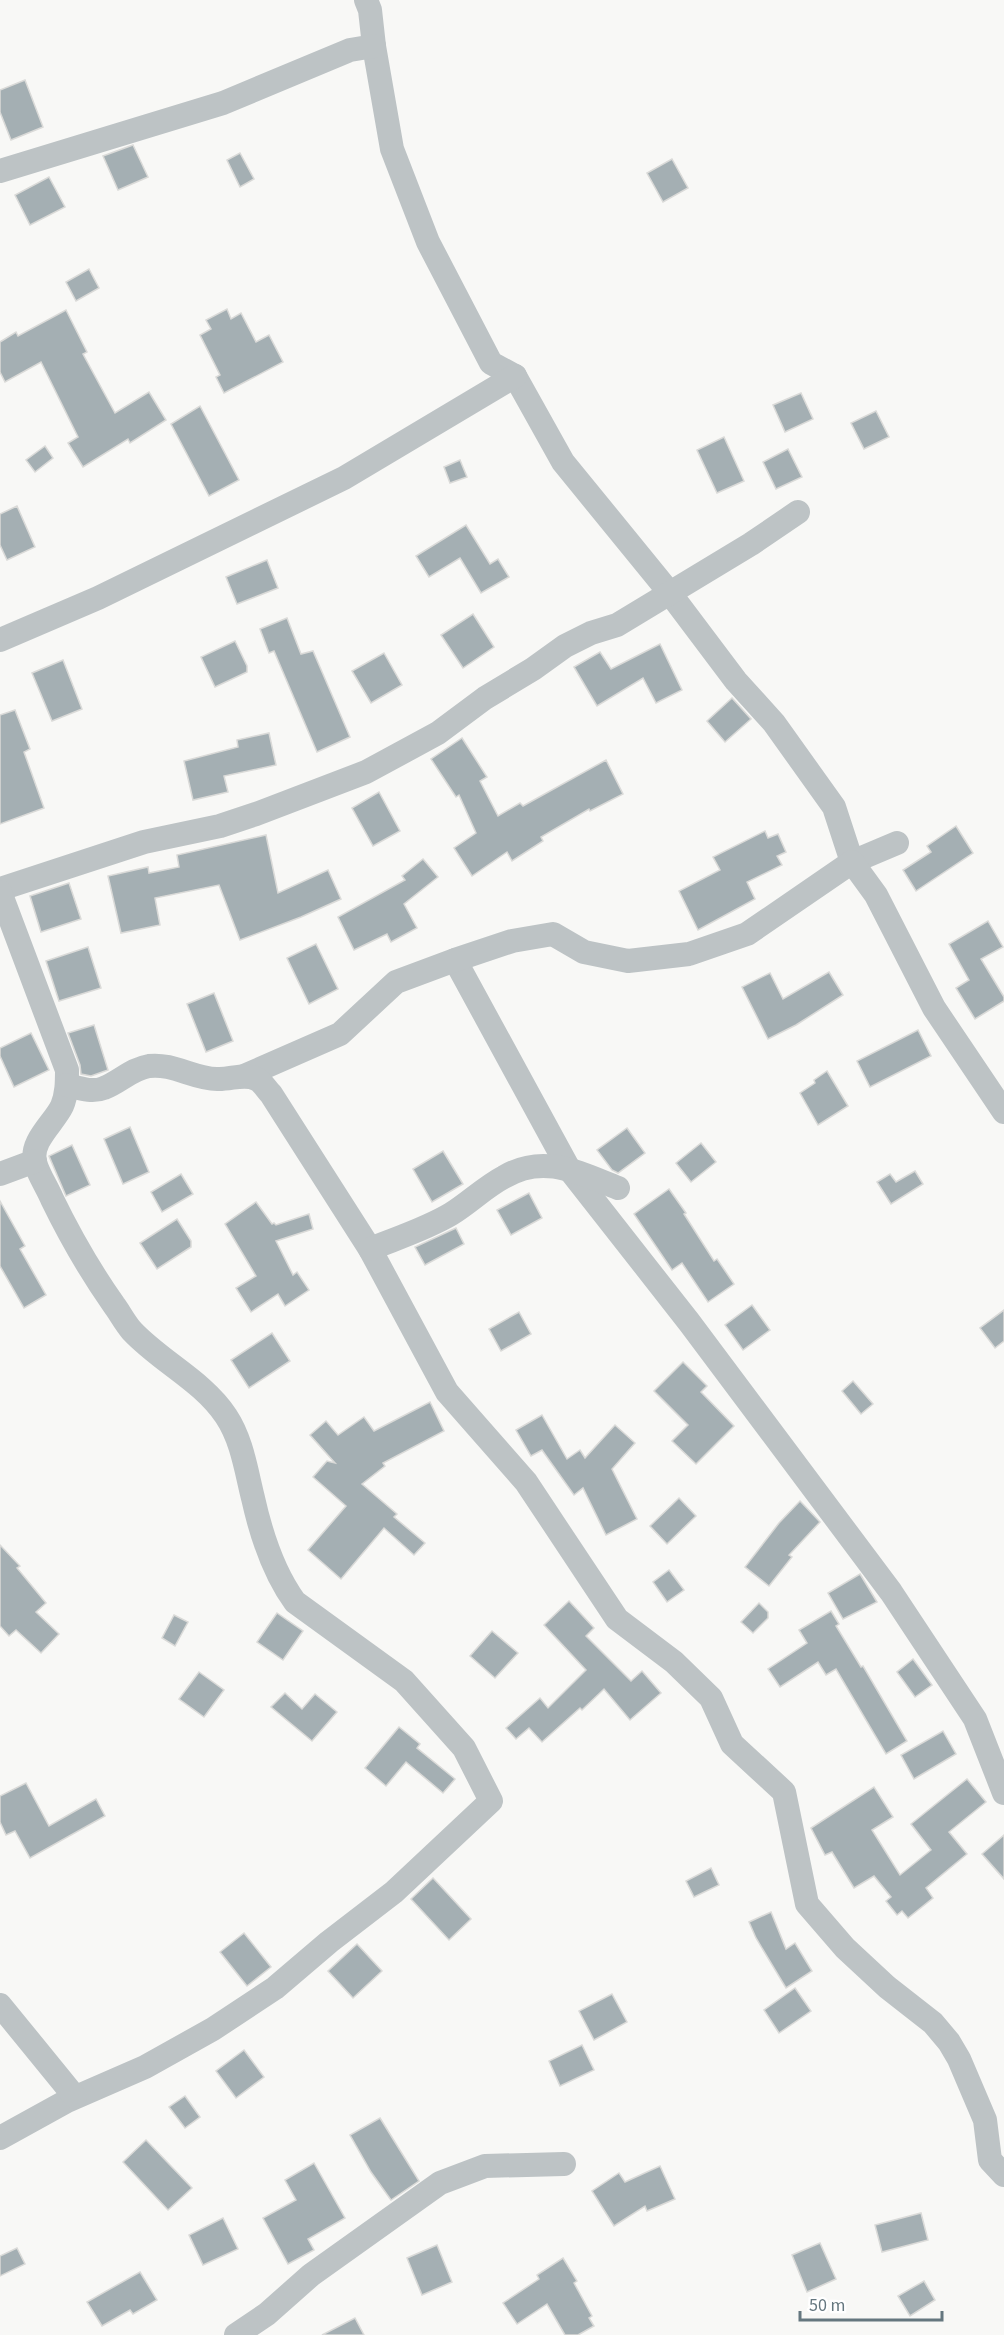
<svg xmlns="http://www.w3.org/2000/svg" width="1004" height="2335" viewBox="0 0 1004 2335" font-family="'Source Sans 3',sans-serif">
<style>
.building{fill:#a4afb3;stroke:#dadad8;stroke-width:1.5}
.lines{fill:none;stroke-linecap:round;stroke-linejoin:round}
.minor{stroke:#bdc3c5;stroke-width:24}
</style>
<rect width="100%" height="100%" fill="#f8f8f6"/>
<!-- building -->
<g class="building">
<polygon points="25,80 43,127 11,140 0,112 0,90"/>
<polygon points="133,145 148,177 118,190 103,156"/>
<polygon points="240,153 254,179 240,187 227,160"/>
<polygon points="672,159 688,188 663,202 647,173"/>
<polygon points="49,177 65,207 30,225 15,195"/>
<polygon points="89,269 99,288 76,301 66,282"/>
<polygon points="227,309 231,319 241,313 256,342 269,335 283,362 224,393 216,377 220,375 200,335 211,329 206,320"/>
<polygon points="66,310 87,352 83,354 115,413 149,392 166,420 130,443 128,439 83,467 68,443 78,437 41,362 5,382 0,372 0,342 16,332 18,336"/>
<polygon points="801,393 813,419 785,432 773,405"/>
<polygon points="200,406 239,480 209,496 171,424"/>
<polygon points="876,411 889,437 864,449 851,423"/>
<polygon points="724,437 744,481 717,493 697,450"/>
<polygon points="45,446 53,458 35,472 26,460"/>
<polygon points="788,449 802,477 776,489 763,462"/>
<polygon points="460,460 467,477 450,483 444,467"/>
<polygon points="17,506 35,547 7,560 0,545 0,514"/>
<polygon points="466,525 490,564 498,559 509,577 481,593 460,558 429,577 416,556"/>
<polygon points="267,560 278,588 237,604 226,577"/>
<polygon points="473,614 494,647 463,668 441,635"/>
<polygon points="287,618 301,654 313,651 350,737 317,752 274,651 269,653 260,629"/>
<polygon points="235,641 247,666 247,672 215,687 201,657"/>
<polygon points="660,644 682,690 656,703 643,678 597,706 574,667 600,652 611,669"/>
<polygon points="384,653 402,685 371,703 352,671"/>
<polygon points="63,660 82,709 52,721 32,673"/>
<polygon points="732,698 751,719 725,742 707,721"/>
<polygon points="15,710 30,749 24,752 44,808 0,824 0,715"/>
<polygon points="269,733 276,765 224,776 228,792 193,800 184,761 238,747 237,740"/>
<polygon points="462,738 487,777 480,781 498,816 520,803 523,806 606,760 623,794 590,811 589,809 541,837 543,841 512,861 507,852 472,876 454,848 476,833 459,795 456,797 431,759"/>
<polygon points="379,792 400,831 373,846 352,808"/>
<polygon points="956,826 973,853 916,891 903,870 931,852 927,846"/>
<polygon points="765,831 768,838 778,834 786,852 777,856 782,865 747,882 755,899 698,930 679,891 720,870 713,857"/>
<polygon points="266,835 278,893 328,870 341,899 301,917 240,940 219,885 155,898 160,925 121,933 108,876 148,867 149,873 179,867 177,855"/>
<polygon points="423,859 438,877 404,904 417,928 391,942 387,934 354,950 338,917 405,880 402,876"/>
<polygon points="69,883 81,919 41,932 30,896"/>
<polygon points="988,921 1003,947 981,959 1004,997 1004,1001 975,1019 956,988 969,980 949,944"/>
<polygon points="316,944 338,989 309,1004 287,958"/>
<polygon points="88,947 101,988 59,1001 46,961"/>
<polygon points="829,972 843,995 796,1025 768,1039 742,987 770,973 783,999"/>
<polygon points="214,993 233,1041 206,1052 187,1004"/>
<polygon points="94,1025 108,1070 91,1076 81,1074 80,1065 68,1033"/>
<polygon points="918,1030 931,1056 870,1087 857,1061"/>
<polygon points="31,1033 49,1070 14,1087 0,1056 0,1048"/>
<polygon points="827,1071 848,1106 818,1125 800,1093 815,1083 814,1080"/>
<polygon points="130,1127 149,1172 123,1184 104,1139"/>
<polygon points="627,1128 645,1153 618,1173 612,1170 597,1150"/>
<polygon points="701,1143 716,1162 691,1182 676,1163"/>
<polygon points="72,1145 90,1185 66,1196 49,1156"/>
<polygon points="443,1151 463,1184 432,1202 413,1169"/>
<polygon points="915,1171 923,1184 891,1204 877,1182 890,1174 896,1182"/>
<polygon points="181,1174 193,1194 162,1212 151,1192"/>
<polygon points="669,1189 686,1213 684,1214 714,1261 717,1259 734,1284 708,1302 682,1263 672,1270 634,1214"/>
<polygon points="529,1193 542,1218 511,1235 497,1210"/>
<polygon points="0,1201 25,1246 20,1249 46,1295 24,1308 0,1266"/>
<polygon points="256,1202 272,1224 274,1223 276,1225 309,1214 313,1229 276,1241 293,1275 297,1272 309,1290 285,1306 278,1294 251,1312 236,1288 256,1276 225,1224"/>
<polygon points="177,1219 191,1241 191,1247 157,1269 140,1243"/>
<polygon points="456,1228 464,1244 425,1265 415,1247"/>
<polygon points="752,1305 770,1330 743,1350 725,1325"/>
<polygon points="1004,1310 1004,1341 995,1348 980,1328"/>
<polygon points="519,1312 531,1334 501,1351 489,1329"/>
<polygon points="272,1333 290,1361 249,1388 231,1360"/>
<polygon points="683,1362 707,1386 701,1392 734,1426 696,1464 672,1441 688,1425 654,1391"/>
<polygon points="853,1381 873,1404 861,1414 842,1391"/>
<polygon points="430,1402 444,1431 383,1463 385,1466 362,1484 397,1514 394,1517 425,1543 414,1555 384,1528 341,1579 308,1550 346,1506 313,1477 327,1461 335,1463 310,1435 326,1421 338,1435 364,1417 374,1431"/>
<polygon points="542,1415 567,1459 580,1450 585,1458 615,1425 635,1443 612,1469 637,1519 606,1535 583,1488 574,1495 542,1450 531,1456 516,1430"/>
<polygon points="679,1498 696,1516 667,1544 650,1526"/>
<polygon points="800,1501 820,1522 789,1555 792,1557 769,1586 745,1567 779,1523"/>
<polygon points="0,1545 20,1566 17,1568 46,1603 36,1612 59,1634 41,1653 16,1630 9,1636 0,1626"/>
<polygon points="669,1570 684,1590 667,1602 653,1582"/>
<polygon points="860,1574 877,1602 843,1619 828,1593"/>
<polygon points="569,1601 594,1628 586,1636 631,1681 642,1671 661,1693 630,1720 604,1689 582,1710 580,1708 542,1742 529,1728 516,1739 506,1728 540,1698 548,1708 586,1670 544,1625"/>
<polygon points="759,1603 768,1612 768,1618 753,1633 741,1622"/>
<polygon points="831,1611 839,1624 836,1626 861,1667 863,1666 907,1741 886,1754 836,1669 826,1675 818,1662 780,1687 768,1669 807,1643 799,1630"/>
<polygon points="277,1613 303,1631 283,1660 257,1642"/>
<polygon points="174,1615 188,1622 175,1646 162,1638"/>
<polygon points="492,1631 518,1653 495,1678 470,1656"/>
<polygon points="913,1659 932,1685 915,1697 897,1672"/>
<polygon points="199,1672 224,1690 204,1717 179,1699"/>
<polygon points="285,1693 302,1709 315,1694 337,1712 312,1741 271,1707"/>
<polygon points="399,1727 420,1744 417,1748 455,1779 443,1793 406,1762 386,1786 365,1768"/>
<polygon points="943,1731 956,1754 914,1779 901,1755"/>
<polygon points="967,1779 986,1802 949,1832 967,1854 926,1888 933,1898 908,1918 902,1911 897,1915 886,1901 891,1897 874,1876 854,1888 832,1852 825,1855 811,1828 874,1787 893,1817 872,1830 900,1875 931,1850 911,1824"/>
<polygon points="26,1783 49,1826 96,1799 105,1816 30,1858 15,1831 6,1835 0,1822 0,1796"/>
<polygon points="1004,1835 1004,1879 982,1854"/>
<polygon points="711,1868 719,1885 694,1897 686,1881"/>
<polygon points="433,1878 471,1919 449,1940 411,1899"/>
<polygon points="771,1912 786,1949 795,1943 812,1971 786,1988 756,1938 749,1922"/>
<polygon points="244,1933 271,1967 247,1986 220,1952"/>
<polygon points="357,1944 382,1971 353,1998 328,1971"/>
<polygon points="795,1988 811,2011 779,2033 764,2010"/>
<polygon points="612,1994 627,2022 594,2040 579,2011"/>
<polygon points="582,2045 594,2070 560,2086 549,2061"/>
<polygon points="244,2050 264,2077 236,2098 216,2071"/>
<polygon points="185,2096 200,2117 185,2128 169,2107"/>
<polygon points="380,2118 419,2181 391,2200 371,2172 350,2135"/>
<polygon points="146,2140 192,2188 168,2210 123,2162"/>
<polygon points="314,2163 345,2218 308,2239 314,2250 288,2264 263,2218 296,2200 285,2180"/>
<polygon points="660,2166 675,2199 647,2211 645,2206 614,2226 592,2191 619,2173 625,2182"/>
<polygon points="921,2213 928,2240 882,2252 875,2225"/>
<polygon points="223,2218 238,2249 203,2265 189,2235"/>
<polygon points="820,2243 836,2279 807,2292 792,2255"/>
<polygon points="437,2245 452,2282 422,2295 407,2258"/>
<polygon points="17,2248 25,2264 0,2276 0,2256"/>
<polygon points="563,2258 577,2281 574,2283 592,2316 589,2318 594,2326 578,2335 565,2335 547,2304 517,2324 503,2303 539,2279 537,2275"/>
<polygon points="140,2272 157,2300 133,2314 130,2310 102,2326 87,2302"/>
<polygon points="924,2281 935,2300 910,2316 898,2296"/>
<polygon points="355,2318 364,2335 322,2335"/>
</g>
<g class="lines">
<!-- minor -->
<g class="minor">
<polyline points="366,0 370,10 374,46 392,149 428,242 491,363 515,376 563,462 669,592 736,681 774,723 834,807 852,862 897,843"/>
<polyline points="0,171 223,103 350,50 374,46"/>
<polyline points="0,640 98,598 344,478 515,376"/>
<polyline points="0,889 144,842 220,826 256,814 366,772 438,733 485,698 533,669 565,646 591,633 617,625 751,544 798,512"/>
<path d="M0,892L67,1070C67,1082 67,1094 62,1106C54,1123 30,1141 35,1162C38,1174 47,1187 52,1199C70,1236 90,1271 114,1305C120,1313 125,1323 132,1331C161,1362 203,1381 226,1416C242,1440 246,1470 253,1498C261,1534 273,1572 295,1602L404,1681L464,1748L491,1801L394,1892L329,1942L275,1988L213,2029L145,2067L67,2101L0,2138"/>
<polyline points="455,960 569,1169 689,1322 891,1592 975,1719 1004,1793"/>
<polyline points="244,1076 340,1034 396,982 455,960 512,941 553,934 584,952 628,961 689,954 747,934 852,862 876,895 934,1008 1004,1112"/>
<path d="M67,1085C79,1088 92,1093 104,1088C120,1082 131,1069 149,1066C173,1063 194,1079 217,1079C231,1080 246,1072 258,1080C263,1083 267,1090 271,1094L370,1249L447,1392L526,1482L617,1619L674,1662L711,1698L732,1744L784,1792L807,1904L845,1948L887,1987L933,2023L949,2042L959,2059L985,2120L990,2160L1004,2175"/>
<polyline points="0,1174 35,1161"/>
<path d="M370,1249C397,1238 426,1229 451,1214C469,1203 485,1187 504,1177C544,1153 579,1173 618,1188"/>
<polyline points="0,2005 75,2097"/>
<polyline points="236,2335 267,2314 311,2275 440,2183 485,2166 564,2164"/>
</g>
</g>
<!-- scale -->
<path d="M800 2311v9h142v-9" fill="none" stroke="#65777f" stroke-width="3"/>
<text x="809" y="2311" font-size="18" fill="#65777f" stroke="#ffffff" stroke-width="4.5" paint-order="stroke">50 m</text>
</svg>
